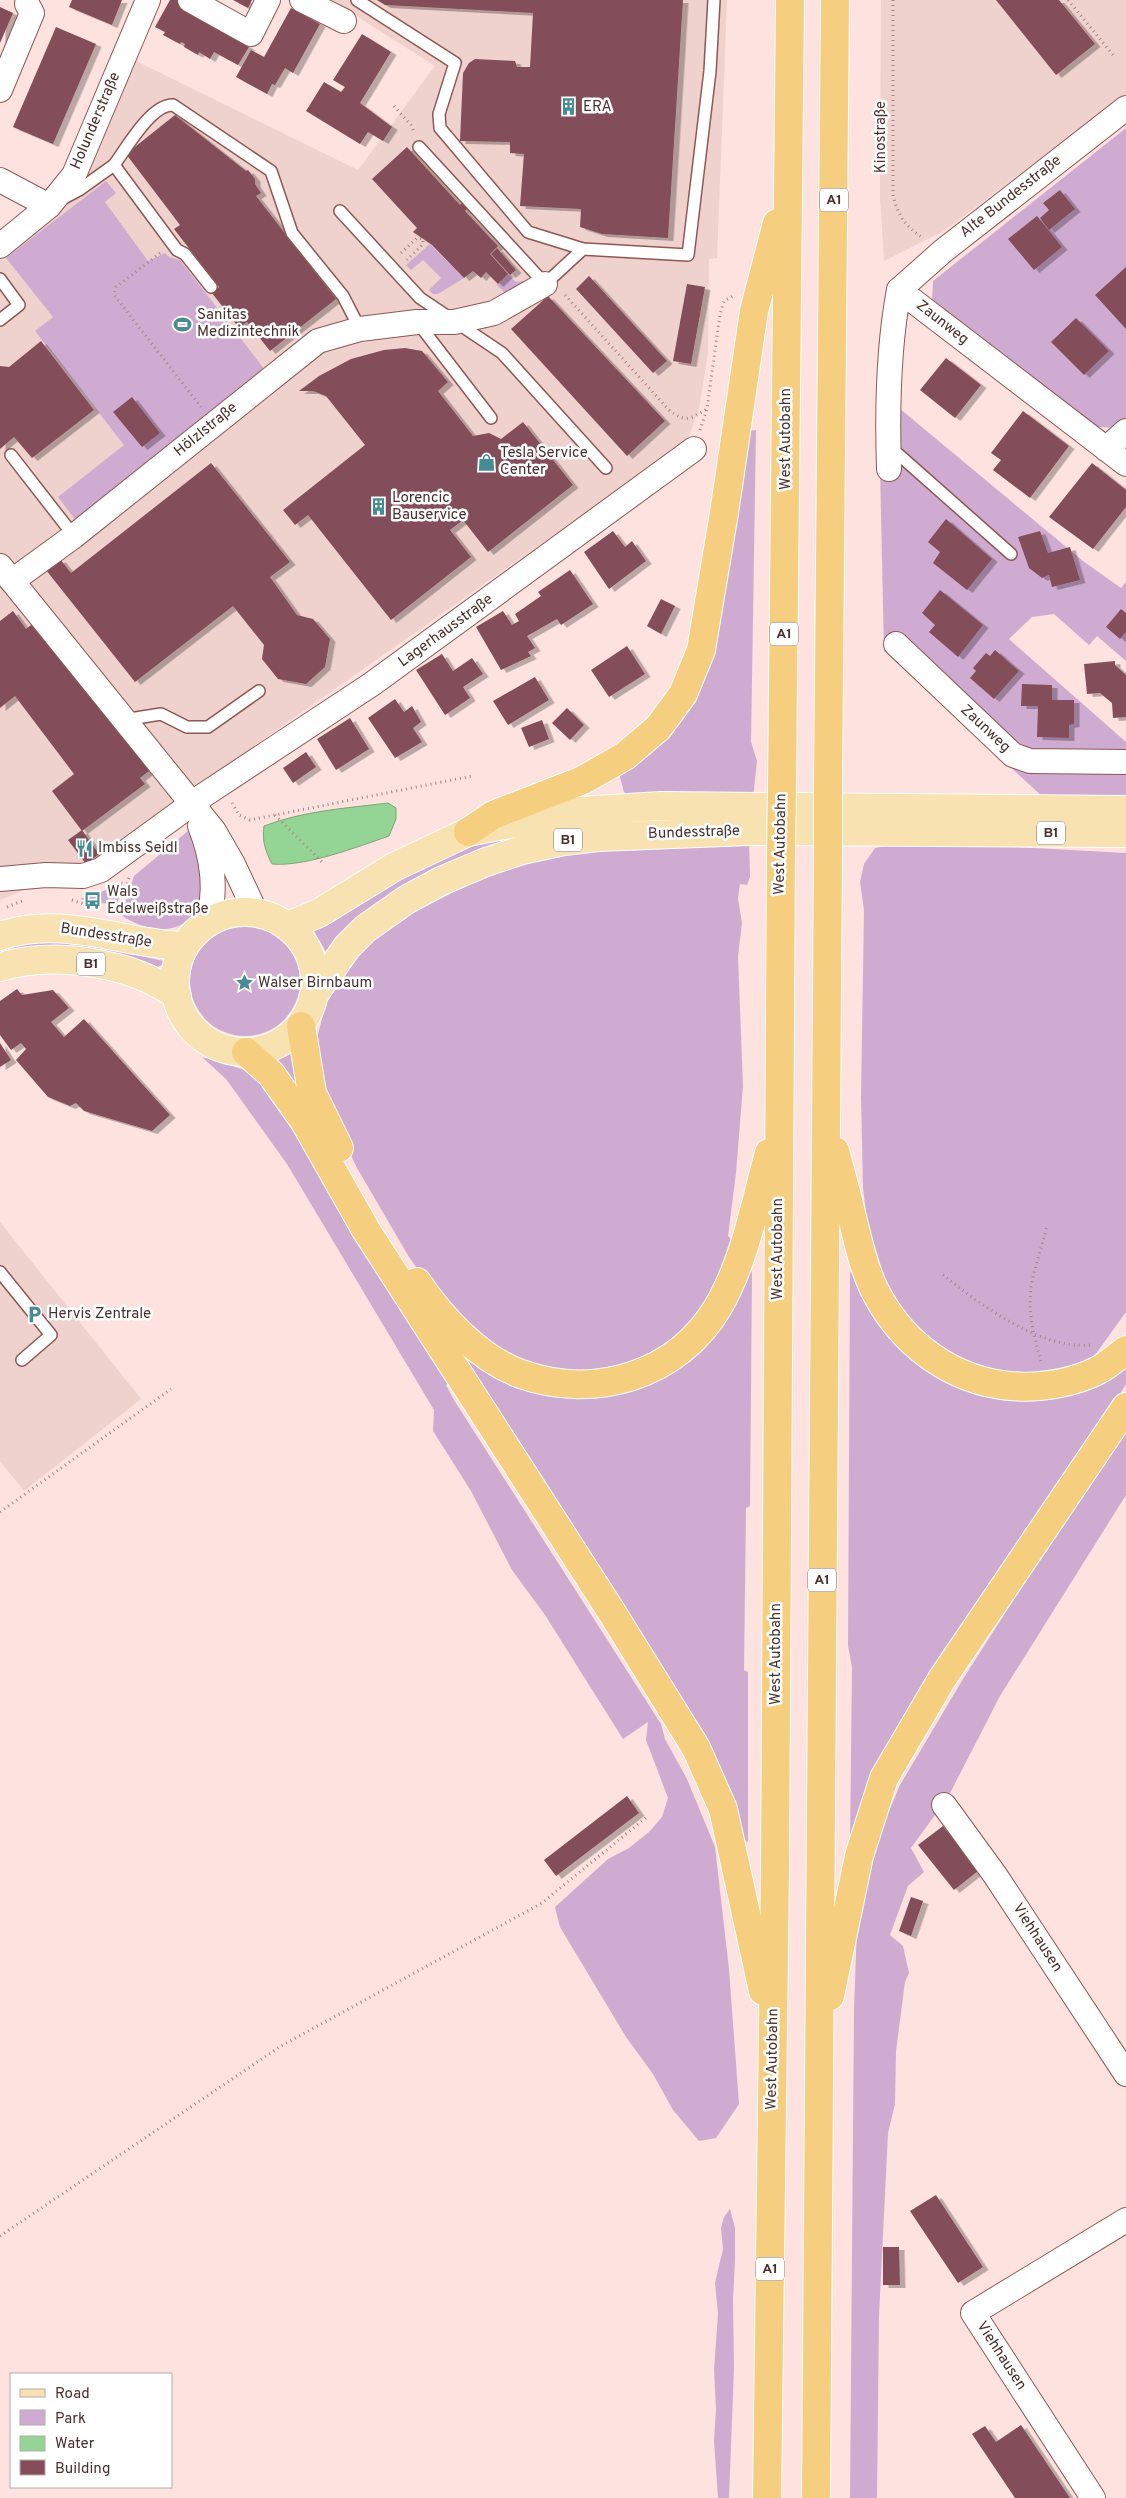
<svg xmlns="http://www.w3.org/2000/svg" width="1126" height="2498" viewBox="0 0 1126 2498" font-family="Overpass,sans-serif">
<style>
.built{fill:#efd1ce}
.green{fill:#d0abd1}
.water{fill:#94d596;stroke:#7ea477}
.building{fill:#844d5a;filter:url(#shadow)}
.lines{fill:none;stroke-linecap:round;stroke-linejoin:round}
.lane-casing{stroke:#8f5752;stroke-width:14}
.street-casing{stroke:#8f5752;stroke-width:26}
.primary-casing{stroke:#fff;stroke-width:30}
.highway-casing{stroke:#fff;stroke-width:30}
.path{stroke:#a08684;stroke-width:3;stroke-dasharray:1 4;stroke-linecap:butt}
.lane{stroke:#fff;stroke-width:11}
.street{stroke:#fff;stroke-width:24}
.primary{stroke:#f9e2b2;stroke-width:28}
.highway{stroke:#f5cf7f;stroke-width:28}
.highway-bridge-casing{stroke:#fff;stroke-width:30;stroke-linecap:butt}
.highway-bridge{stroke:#f5cf7f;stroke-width:28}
.labels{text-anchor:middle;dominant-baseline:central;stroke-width:5;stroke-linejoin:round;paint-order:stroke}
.shield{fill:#fff;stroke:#806e6d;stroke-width:1}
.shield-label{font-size:14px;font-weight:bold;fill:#49302e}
.poi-label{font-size:15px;fill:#49302e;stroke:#fff;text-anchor:start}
.street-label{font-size:15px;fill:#49302e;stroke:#fff}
</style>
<defs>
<filter id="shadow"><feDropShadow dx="5.5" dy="3" stdDeviation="0" flood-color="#0004"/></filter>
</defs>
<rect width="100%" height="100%" fill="#fde2df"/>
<!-- built -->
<g class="built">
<polygon points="331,0 727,0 717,258 709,259 708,353 699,409 692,428 686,442 86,864 0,900 0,256 55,209 128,57 358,170 435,66"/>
<polygon points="881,0 1126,0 1126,94 944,231 884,261 880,196"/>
<polygon points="0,1222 141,1399 24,1491 0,1461"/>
</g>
<!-- green -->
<g class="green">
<polygon points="1126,128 1126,421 1118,428 1098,427 932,303 933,281"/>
<polygon points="106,181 116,193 105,202 148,261 165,253 169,257 180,260 265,370 78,518 74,518 58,497 124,445 35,331 53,317 6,258"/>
<polygon points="430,244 464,278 438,294 433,294 429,290 441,278 423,260 411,270 406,265"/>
<polygon points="508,274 516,282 529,280 507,295 497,285"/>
<polygon points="893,403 1083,561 1121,588 1126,582 1126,661 1097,636 1089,645 1054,614 1032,617 1009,639 1126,742 1126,800 1045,799 884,651 880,468"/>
<polygon points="756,430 751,742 757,761 753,799 634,800 624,792 619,773 669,733 746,431"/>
<polygon points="750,813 525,836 494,844 427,874 379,901 362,914 326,952 314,931 333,922 392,884 460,849 523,828"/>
<path d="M188,831L195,833C197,850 204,871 202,887C197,936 155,938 121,915L134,876Z"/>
<polygon points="749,838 750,877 747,885 740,884 738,898 742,923 738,956 743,1086 736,1173 728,1236 732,1240 726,1266 691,1330 636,1367 572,1373 535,1366 508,1356 482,1337 431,1288 409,1257 357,1168 336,1124 314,1060 318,1034 326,1004 342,977 368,943 406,916 474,882 523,864 580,852 639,850"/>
<polygon points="891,845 978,845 1126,853 1126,1312 1090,1362 1042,1377 969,1367 916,1329 881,1279 870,1244 863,1188 861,1097 864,910 860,882 864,864 875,848"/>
<polygon points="123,881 118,901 114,905 80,899 115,887"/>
<circle cx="245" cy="981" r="55"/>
<path d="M35,941L81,943L159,960L163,961V964L158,967C113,949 48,939 0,952V949Z"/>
<polygon points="293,1051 298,1089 277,1060"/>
<polygon points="202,1057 245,1070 264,1082 452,1381 446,1385 454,1400 661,1724 665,1739 687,1779 715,1847 729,1969 739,2104 716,2138 699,2141 673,2110 653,2074 626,2037 560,1927 555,1907 608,1859 629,1848 649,1832 662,1817 668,1798 646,1740 648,1722 623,1739 545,1615 512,1570 471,1491 433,1431 434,1410 287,1164 226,1079"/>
<polygon points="750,1268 752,1273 750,1506 746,1508 744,1670 748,1672 748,1842 744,1840 478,1387 460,1351 544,1394 589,1397 629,1390"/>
<polygon points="852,1269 960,1384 1126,1364 1126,1384 850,1848 852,1667 848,1646 850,1273"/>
<polygon points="1126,1424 1126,1495 1000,1696 948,1797 911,1848 924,1872 908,1886 890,1935 903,1946 909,1973 905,1982 896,2051 895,2104 888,2133 879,2316 877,2498 850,2498 854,2010 857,1926 872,1852 900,1785 963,1679"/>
<polygon points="730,2209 735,2228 735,2260 733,2300 734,2368 729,2498 718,2498 714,2441 716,2409 714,2370 718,2314 715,2283 723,2249 721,2228 724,2217"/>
</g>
<!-- water -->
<path class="water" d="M388,803L396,808V819L389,836C357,847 305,867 272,864C265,850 262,841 264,826C303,811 347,808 388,803Z"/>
<!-- building -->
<g class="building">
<polygon points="72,0 122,0 112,25 69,7"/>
<polygon points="170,0 181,0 228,27 225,33 249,47 238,65 214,52 210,59 199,52 198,55 184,47 185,44 181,42 180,44 163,35 165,32 155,27"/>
<polygon points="233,0 252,0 248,8"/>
<polygon points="377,0 683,0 668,238 602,234 580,227 581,209 520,206 524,154 510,153 510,142 460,141 463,73 469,63 475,59 515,61 517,67 530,67 533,13 385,5"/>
<polygon points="996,0 1059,0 1095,44 1056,75"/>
<polygon points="0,7 13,13 0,43"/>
<polygon points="291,8 320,24 293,73 285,68 275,85 272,84 267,94 236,77 251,50 264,57"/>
<polygon points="56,27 96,44 53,144 13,127"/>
<polygon points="362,34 391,52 360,103 392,127 383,141 368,132 360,144 306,111 324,82 341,92 345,87 333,80"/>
<polygon points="175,115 246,171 248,170 255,179 255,184 261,193 256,196 336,299 270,351 247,322 239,328 212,293 219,287 174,229 180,225 126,154"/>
<polygon points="407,147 460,205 464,201 469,207 465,211 498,246 490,254 508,274 498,284 486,272 481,278 473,271 464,278 432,245 413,232 417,228 372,179"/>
<polygon points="1060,190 1075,209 1049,230 1040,218 1049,210 1043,203"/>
<polygon points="1037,216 1062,247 1034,270 1008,239"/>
<polygon points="497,248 516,270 510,275 491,254"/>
<polygon points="1126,267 1126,329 1095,295"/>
<polygon points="589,276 667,361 653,373 576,289"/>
<polygon points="687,284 705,287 691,364 673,361"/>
<polygon points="548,296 665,421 627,456 511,329"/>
<polygon points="1076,318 1109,351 1084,375 1051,342"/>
<polygon points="41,341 94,410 32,458 14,437 0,449 0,366 9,367"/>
<polygon points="405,348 422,351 448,382 438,391 473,436 489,433 501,439 523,422 573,485 488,552 463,520 450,530 471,557 391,620 308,515 295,525 283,510 365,445 326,396 313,391 299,391 319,376 351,359 384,350"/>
<polygon points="946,358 981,385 955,418 920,390"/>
<polygon points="132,397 160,433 142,447 113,412"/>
<polygon points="1023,411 1069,446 1030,498 993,470 1001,460 991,453"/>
<polygon points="211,463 290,562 270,577 297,615 313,619 330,639 325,667 306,684 278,679 262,659 264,645 233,606 135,682 46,570 60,559 71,573"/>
<polygon points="1092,463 1126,490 1126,507 1093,549 1049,517"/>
<polygon points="946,519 992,559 967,590 933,563 940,552 928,542"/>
<polygon points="613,531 625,547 632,541 646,561 609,589 584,552"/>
<polygon points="1040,531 1048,553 1070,547 1080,580 1052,587 1049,575 1042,578 1029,568 1018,537"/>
<polygon points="570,570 593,604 561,625 557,619 527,636 535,648 528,652 531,656 501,670 476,627 503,611 512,625 519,621 515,614 541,596 538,592"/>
<polygon points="940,590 983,625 958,657 929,632 935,625 922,613"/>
<polygon points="661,599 675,606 661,634 647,626"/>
<polygon points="1121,609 1126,613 1126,632 1120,639 1106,627"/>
<polygon points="13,611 26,629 35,622 149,771 140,778 145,784 82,831 52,791 74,774 15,696 0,708 0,621"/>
<polygon points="627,646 645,674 609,697 591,670"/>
<polygon points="995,650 1019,671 994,699 970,678 976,671 973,668 986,653 990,656"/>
<polygon points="442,654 453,671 472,658 483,674 463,687 470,698 445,715 416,670"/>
<polygon points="1115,661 1115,665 1126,675 1126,717 1113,718 1112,703 1100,693 1087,694 1084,664"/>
<polygon points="535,677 549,700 508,725 493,701"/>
<polygon points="1022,684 1052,685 1052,700 1074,700 1074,724 1069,725 1069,738 1037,737 1038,706 1021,706"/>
<polygon points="395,699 404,712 412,706 421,722 413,728 422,742 395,758 368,718"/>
<polygon points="567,708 584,725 570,740 552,723"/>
<polygon points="350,718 369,749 336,770 317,739"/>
<polygon points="542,720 549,739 529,747 521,728"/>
<polygon points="306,752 316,767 293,783 283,768"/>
<polygon points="82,830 99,854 86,864 68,840"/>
<polygon points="17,989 22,995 53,990 69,1008 51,1022 64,1037 84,1019 170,1115 152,1131 84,1111 76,1103 70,1106 48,1097 16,1060 26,1049 21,1043 11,1050 0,1035 0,1001"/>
<polygon points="0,1043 11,1060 0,1067"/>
<polygon points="627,1796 639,1813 556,1876 544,1860"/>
<polygon points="943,1826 978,1871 954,1890 918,1845"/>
<polygon points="911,1897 923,1901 911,1936 899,1931"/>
<polygon points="936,2195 983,2267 958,2283 910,2211"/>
<polygon points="883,2247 899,2247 900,2285 883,2285"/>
<polygon points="1021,2425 1070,2498 1015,2498 972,2434 985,2426 996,2442"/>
</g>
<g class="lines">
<defs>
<g id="lane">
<polyline points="357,0 455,63 439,114 440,128 528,232 583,249 688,255 710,71 714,0"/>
<polyline points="419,147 545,284 583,249"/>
<path d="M114,165C126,149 151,104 173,105L271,171L292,233L343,296L360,329"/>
<polyline points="62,199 79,190 114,165 177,250 185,254 211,287"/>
<polyline points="340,211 420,298 502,353 606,468"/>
<polyline points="0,279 19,305 0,320"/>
<polyline points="418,323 491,418"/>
<polyline points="889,446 1011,554"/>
<polyline points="11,455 74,536"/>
<polyline points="123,720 161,714 187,727 208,727 259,691"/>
<polyline points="0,1272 51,1335 22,1360"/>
</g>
<g id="street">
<polyline points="190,0 251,34 268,0"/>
<polyline points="302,0 344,21"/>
<polyline points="0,90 32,13 27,4"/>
<polyline points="0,180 49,206"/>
<polyline points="0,246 49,206 74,175 148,0"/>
<polyline points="899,290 943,251 1126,108"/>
<polyline points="1106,449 1126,431"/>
<path d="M889,469C887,410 888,348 899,290L1126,464"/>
<polyline points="0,566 214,831 233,864 256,913"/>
<polyline points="12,581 74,536 318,341 360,329 417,322 454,322 494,313 545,284"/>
<polyline points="896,644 1013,755 1030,761 1126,762"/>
<path d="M200,826C212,856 219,895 205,925"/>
<polyline points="0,879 46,875 83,876 101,870 204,795 372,684 694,449"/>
<polyline points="944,1805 995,1875 1126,2074"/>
<polyline points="1093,2498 973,2313 1126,2220"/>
</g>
<g id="primary">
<circle cx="245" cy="982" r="70"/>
<polyline points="288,926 319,913 394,867 468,832 579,811 661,806 1126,810"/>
<path d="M0,936C61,915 121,943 183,946"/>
<path d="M0,967C53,951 133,962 177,996"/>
<polyline points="315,993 347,947 365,929 406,900 441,881 486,862 522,850 564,841 598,837 749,831 1126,833"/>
</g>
<g id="highway">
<polyline points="782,786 790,0"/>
<polyline points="828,786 835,0"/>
<polyline points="468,832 493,815 583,780 625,756 658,728 683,694 701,650 724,513 754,311 777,223"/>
<polyline points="301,1026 312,1093 339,1148"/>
<polyline points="246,1052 271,1074 305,1122 366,1230 611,1611 696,1748 723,1809 763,1991"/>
<path d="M835,1151C841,1173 847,1195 852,1217C858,1241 863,1266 874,1289C906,1353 968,1392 1040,1386C1061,1384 1083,1379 1102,1368C1110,1363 1118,1356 1126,1350"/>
<path d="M417,1282C441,1318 479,1359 521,1374C595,1400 677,1376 718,1307C745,1261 755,1204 769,1153"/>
<polyline points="830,1996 859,1856 884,1778 942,1679 1126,1407"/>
<polyline points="767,2498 775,1871 781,853"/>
<polyline points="816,2498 828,852"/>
</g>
</defs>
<!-- lane casing -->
<use href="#lane" class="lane-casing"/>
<!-- street casing -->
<use href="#street" class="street-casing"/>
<!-- primary casing -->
<use href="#primary" class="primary-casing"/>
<!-- highway casing -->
<use href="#highway" class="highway-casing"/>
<!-- path -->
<g class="path">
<path d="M893,0V195C898,216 905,226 923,238"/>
<polyline points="1068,0 1113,55"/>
<polyline points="394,106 411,125 414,132"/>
<polyline points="160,253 116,287 114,295 201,407"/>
<polyline points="401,253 417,238 423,239 423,244 407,260"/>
<path d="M565,295L669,410C686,423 690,419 707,409"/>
<polyline points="700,430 707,409 720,314 724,301 733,296"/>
<polyline points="232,803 239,815 250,820 472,776"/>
<polyline points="275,815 324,864"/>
<polyline points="72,900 90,906"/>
<polyline points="7,907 22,901"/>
<polyline points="116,909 118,910 129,878"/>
<path d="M943,1275C981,1305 1041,1350 1091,1345"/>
<path d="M1041,1361C1033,1335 1026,1305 1033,1277C1037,1260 1043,1243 1047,1225"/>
<polyline points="0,1512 171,1389"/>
<polyline points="0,2236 281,2046 542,1903 648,1816"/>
</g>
<!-- lane -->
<use href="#lane" class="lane"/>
<!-- street -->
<use href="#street" class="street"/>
<!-- primary -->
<use href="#primary" class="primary"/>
<!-- highway -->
<use href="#highway" class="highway"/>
<defs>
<g id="highway-bridge">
<polyline points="828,786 828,852"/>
<polyline points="781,853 782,786"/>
</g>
</defs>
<!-- highway-bridge casing -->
<use href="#highway-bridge" class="highway-bridge-casing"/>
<!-- highway-bridge -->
<use href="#highway-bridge" class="highway-bridge"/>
</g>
<!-- icons -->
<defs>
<symbol id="building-bare" viewBox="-9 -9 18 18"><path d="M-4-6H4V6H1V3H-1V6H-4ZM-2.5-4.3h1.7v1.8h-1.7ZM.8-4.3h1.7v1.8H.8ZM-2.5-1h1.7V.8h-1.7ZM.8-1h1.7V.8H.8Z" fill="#458c94" stroke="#fff" stroke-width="2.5" paint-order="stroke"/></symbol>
<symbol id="stadium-bare" viewBox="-9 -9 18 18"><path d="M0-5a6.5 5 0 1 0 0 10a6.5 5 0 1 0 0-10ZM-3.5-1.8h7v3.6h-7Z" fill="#458c94" stroke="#fff" stroke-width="2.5" paint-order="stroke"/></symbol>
<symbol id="shop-bare" viewBox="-9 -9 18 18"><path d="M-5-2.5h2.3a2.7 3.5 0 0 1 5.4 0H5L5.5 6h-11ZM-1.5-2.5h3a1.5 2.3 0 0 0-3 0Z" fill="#458c94" stroke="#fff" stroke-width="2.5" paint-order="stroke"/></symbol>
<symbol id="restaurant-bare" viewBox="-9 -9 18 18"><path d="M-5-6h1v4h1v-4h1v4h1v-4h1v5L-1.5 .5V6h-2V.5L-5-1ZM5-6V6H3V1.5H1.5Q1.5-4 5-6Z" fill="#458c94" stroke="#fff" stroke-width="2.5" paint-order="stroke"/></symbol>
<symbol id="bus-bare" viewBox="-9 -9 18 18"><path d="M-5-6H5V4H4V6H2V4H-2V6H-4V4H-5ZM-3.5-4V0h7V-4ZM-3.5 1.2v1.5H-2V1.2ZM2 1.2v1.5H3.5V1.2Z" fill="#458c94" stroke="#fff" stroke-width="2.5" paint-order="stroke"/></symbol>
<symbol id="sight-bare" viewBox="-9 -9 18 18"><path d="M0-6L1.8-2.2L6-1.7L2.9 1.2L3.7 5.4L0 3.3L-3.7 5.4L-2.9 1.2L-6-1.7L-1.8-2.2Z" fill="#458c94" stroke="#fff" stroke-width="2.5" paint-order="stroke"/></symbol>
<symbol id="parking-bare" viewBox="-9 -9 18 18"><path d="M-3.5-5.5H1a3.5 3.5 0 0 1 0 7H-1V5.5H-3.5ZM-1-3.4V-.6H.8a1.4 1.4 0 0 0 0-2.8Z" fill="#458c94" stroke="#fff" stroke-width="2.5" paint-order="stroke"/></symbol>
</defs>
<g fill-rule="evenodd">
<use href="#building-bare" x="556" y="94" width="25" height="25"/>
<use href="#stadium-bare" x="170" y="312" width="25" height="25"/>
<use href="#shop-bare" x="474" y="450" width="25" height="25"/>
<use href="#building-bare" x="366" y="494" width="25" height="25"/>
<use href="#restaurant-bare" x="72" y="836" width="25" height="25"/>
<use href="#bus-bare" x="80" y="888" width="25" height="25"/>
<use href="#sight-bare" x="232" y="970" width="25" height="25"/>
<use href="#parking-bare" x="22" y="1302" width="25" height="25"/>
</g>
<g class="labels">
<!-- shield labels -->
<g class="shield">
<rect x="820" y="188.5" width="28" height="23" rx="4"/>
<rect x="770" y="622.5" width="28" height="23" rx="4"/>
<rect x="1037" y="821.5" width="28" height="23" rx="4"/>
<rect x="554" y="828.5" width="28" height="23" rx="4"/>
<rect x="77" y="952.5" width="28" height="23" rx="4"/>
<rect x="808" y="1568.5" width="28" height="23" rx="4"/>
<rect x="756" y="2257.5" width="28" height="23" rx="4"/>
</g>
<g class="shield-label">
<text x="834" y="200">A1</text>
<text x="784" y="634">A1</text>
<text x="1051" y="833">B1</text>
<text x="568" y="840">B1</text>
<text x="91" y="964">B1</text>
<text x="822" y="1580">A1</text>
<text x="770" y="2269">A1</text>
</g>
<!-- poi labels -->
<g class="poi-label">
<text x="583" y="107">ERA</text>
<text x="197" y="315">Sanitas<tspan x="197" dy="17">Medizintechnik</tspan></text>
<text x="500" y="453">Tesla Service<tspan x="500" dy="17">Center</tspan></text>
<text x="392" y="498">Lorencic<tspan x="392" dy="17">Bauservice</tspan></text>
<text x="98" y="848">Imbiss Seidl</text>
<text x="107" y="892">Wals<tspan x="107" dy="17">Edelweißstraße</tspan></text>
<text x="258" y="983">Walser Birnbaum</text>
<text x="48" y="1314">Hervis Zentrale</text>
</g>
<!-- street labels -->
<g class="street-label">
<text transform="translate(96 121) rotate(-67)">Holunderstraße</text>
<text transform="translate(881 137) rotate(-90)">Kinostraße</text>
<text transform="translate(1011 197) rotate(-38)">Alte Bundesstraße</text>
<text transform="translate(942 323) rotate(38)">Zaunweg</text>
<text transform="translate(206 430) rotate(-39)">Hölzlstraße</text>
<text transform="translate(786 439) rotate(-90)">West Autobahn</text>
<text transform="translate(446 631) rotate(-36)">Lagerhausstraße</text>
<text transform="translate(985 729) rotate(43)">Zaunweg</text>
<text transform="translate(694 833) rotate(-2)">Bundesstraße</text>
<text transform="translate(781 844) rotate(-89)">West Autobahn</text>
<text transform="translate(106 936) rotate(9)">Bundesstraße</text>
<text transform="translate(778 1249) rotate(-90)">West Autobahn</text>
<text transform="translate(776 1654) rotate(-90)">West Autobahn</text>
<text transform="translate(1037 1938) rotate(57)">Viehhausen</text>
<text transform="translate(773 2059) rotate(-89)">West Autobahn</text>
<text transform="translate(1001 2356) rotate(57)">Viehhausen</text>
</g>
</g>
<!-- legend -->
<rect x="10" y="2373" width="162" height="115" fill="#ffffff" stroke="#b6acab"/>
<rect x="20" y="2389" width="25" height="8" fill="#f9e2b2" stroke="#b6acab"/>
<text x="55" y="2398" font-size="15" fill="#49302e">Road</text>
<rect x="20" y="2410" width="25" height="15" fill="#d0abd1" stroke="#b6acab"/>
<text x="55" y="2423" font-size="15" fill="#49302e">Park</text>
<rect x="20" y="2436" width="25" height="15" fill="#94d596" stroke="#b6acab"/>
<text x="55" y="2448" font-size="15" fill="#49302e">Water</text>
<rect x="20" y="2460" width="25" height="15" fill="#844d5a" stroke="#b6acab"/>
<text x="55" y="2473" font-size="15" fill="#49302e">Building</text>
</svg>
